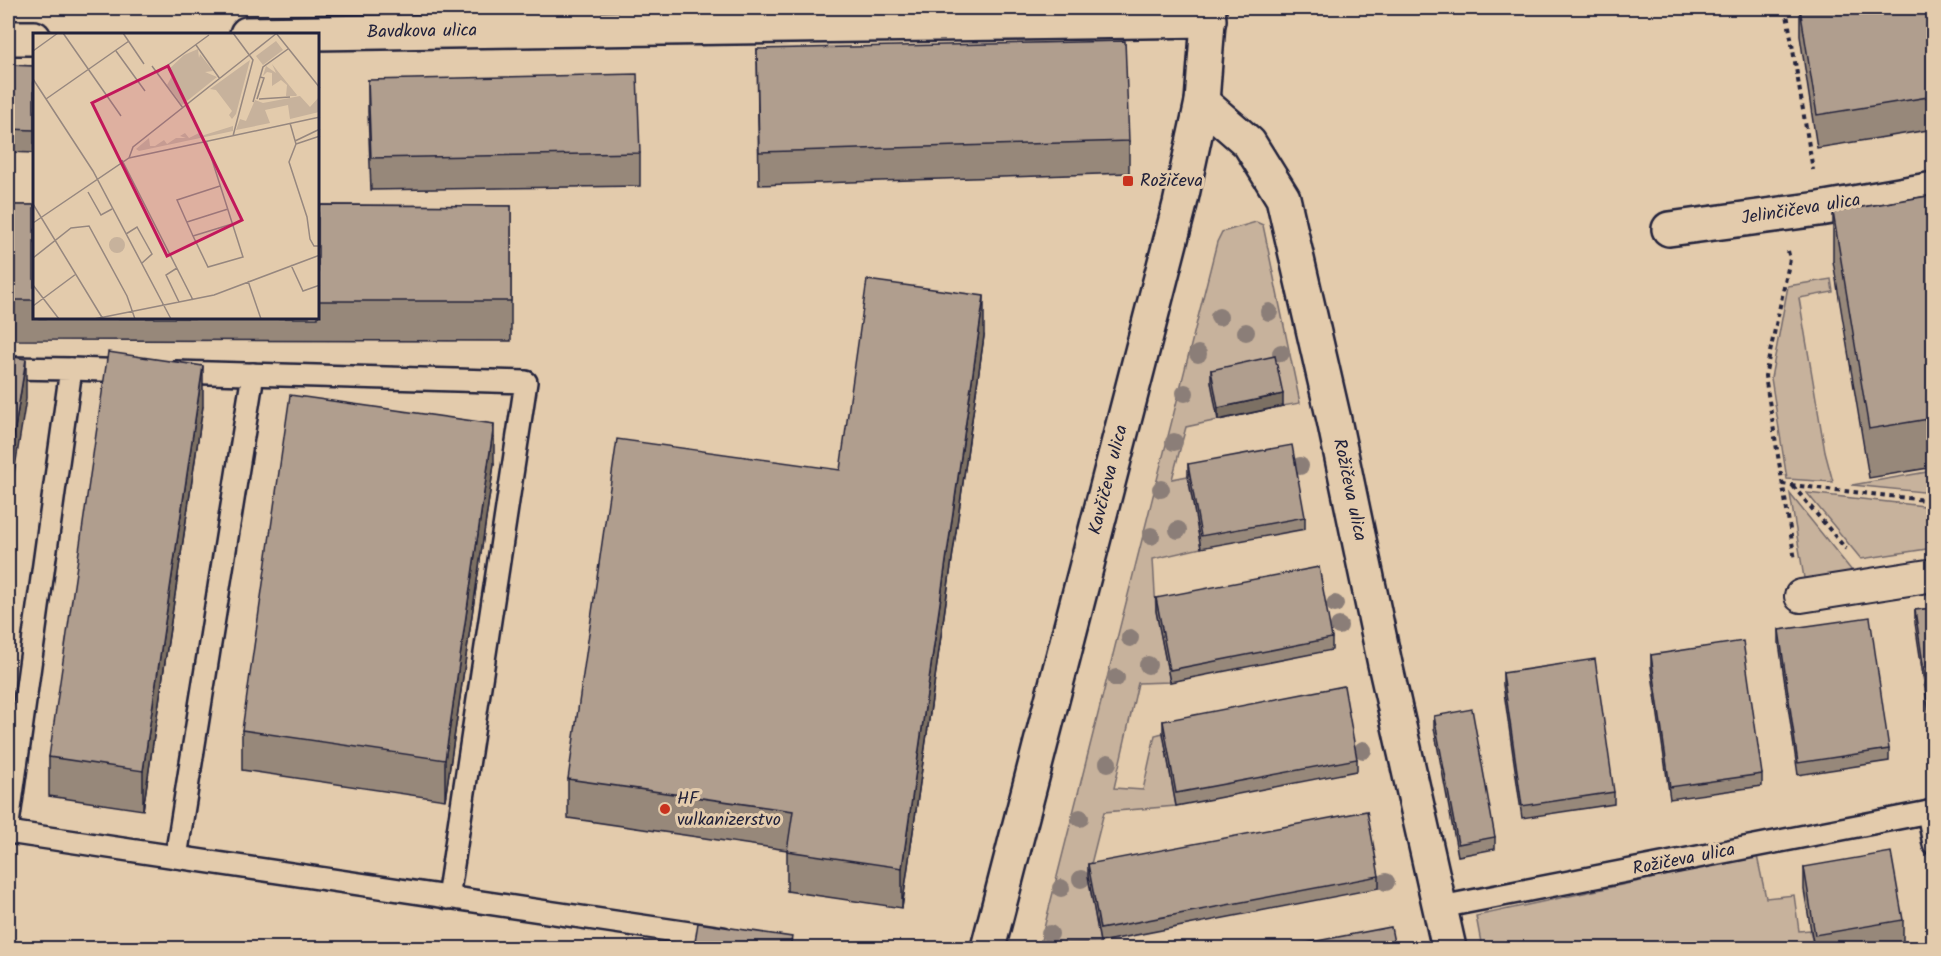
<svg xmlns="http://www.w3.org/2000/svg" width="1941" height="956" viewBox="0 0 1941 956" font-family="Kalam,sans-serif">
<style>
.green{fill:#c7b29c;stroke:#746a6c;stroke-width:1.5}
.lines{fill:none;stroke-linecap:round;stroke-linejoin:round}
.service-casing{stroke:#22223b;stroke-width:26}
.pedestrian-casing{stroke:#22223b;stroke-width:36}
.minor-casing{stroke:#22223b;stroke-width:38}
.tertiary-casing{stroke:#22223b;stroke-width:38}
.path{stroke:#22223b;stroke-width:4;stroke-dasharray:4.5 4.5;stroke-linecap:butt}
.service{stroke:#e3cbac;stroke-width:21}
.pedestrian{stroke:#e3cbac;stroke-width:32}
.minor{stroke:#e3cbac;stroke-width:33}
.tertiary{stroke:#e3cbac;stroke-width:33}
.tree{fill:#8b7e78}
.wall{fill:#97887a;stroke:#22223b;stroke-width:1.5}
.shaded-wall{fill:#7b6f63;stroke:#22223b;stroke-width:1.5}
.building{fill:#b09e8e;stroke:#22223b;stroke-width:1.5}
.poi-dot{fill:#c8321e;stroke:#e3cbac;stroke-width:2}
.labels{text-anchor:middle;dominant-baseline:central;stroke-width:6;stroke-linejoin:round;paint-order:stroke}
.street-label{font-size:18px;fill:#22223b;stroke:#e3cbac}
.poi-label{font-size:18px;fill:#22223b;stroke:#e3cbac;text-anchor:start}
.inset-road{fill:none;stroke:#96877f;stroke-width:1.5}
.view{fill:#c2185b;fill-opacity:0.15;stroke:#c2185b;stroke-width:3}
.inset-edge{fill:none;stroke:#22223b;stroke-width:3}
</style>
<rect width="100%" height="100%" fill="#e3cbac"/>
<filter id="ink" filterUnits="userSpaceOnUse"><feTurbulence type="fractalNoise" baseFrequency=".0167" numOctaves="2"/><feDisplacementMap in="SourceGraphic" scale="12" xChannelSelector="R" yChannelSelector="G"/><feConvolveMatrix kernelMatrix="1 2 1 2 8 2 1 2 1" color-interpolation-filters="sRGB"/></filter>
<g filter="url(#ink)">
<!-- green -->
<g class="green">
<polygon points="1256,222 1263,225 1300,403 1283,406 1275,368 1218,420 1186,427 1172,479 1188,476 1201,548 1153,559 1156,611 1170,682 1138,683 1114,788 1143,790 1155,735 1163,733 1176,806 1104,812 1088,876 1100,942 1058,943 1057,948 1039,948 1217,242 1222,232"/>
<polygon points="1831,279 1833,292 1799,298 1825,452 1833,482 1787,479 1771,378 1788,286"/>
<polygon points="1933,471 1933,493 1852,485"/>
<polygon points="1807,493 1933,507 1933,548 1861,559"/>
<polygon points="1790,494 1856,576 1805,584"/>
<polygon points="1757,856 1766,898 1794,895 1799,931 1810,930 1814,948 1482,948 1476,916"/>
</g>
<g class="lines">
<defs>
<g id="service">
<polyline points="8,368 71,369 8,824"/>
<polyline points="71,369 133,371"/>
<polyline points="176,372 526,382 448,898"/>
<polyline points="1928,812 1934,844"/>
<polyline points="8,832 723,938"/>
<polyline points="176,857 253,374"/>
<polyline points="1441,907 1934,811"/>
</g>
<polyline id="pedestrian" points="1801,596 1934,575"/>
<g id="minor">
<polyline points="247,34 1209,20"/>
<polyline points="8,38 34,38"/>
<polyline points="1202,102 1249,143 1283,198 1334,420 1385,664 1449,948"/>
<polyline points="1669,229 1819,209 1934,189"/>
</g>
<polyline id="tertiary" points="988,948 1180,204 1202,102 1209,8"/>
</defs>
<!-- service casing -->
<use href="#service" class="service-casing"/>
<!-- pedestrian casing -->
<use href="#pedestrian" class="pedestrian-casing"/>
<!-- minor casing -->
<use href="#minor" class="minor-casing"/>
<!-- tertiary casing -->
<use href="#tertiary" class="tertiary-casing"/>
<!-- path -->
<g class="path">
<polyline points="1786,8 1813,170"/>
<polyline points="1788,251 1790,259 1765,376 1795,560"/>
<polyline points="1782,484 1934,501"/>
<polyline points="1793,486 1846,549"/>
</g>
<!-- service -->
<use href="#service" class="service"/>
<!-- pedestrian -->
<use href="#pedestrian" class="pedestrian"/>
<!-- minor -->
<use href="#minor" class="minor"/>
<!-- tertiary -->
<use href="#tertiary" class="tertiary"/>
</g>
<!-- trees -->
<g class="tree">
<circle cx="1269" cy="312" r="9"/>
<circle cx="1219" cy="317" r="9"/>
<circle cx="1246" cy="332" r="9"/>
<circle cx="1281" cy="353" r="9"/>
<circle cx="1198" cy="354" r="9"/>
<circle cx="1185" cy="393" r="9"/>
<circle cx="1174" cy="442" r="9"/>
<circle cx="1300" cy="466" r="9"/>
<circle cx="1161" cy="489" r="9"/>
<circle cx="1178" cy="530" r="9"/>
<circle cx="1151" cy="536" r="9"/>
<circle cx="1335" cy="604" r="9"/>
<circle cx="1339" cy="626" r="9"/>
<circle cx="1130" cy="638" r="9"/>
<circle cx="1148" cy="665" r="9"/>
<circle cx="1116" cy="678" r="9"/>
<circle cx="1363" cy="750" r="9"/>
<circle cx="1108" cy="763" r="9"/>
<circle cx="1080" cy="818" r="9"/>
<circle cx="1081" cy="879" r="9"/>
<circle cx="1386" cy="882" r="9"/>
<circle cx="1061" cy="888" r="9"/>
<circle cx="1050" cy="934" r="9"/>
</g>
<!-- wall -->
<g class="wall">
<polygon points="1800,8 1934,8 1934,129 1817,148 1800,36"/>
<polygon points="757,49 1129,141 1129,173 759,185"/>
<polygon points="8,65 34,66 34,153 8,152"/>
<polygon points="368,80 640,153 640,186 371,190 368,112"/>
<polygon points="1934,195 1934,467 1869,478 1833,261 1833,212"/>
<polygon points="8,205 34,205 34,318 318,318 318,205 511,206 511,341 8,340"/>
<polygon points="984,336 902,908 787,891 787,850 568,818 568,779 840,470"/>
<polygon points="1211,370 1283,406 1218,420 1211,382"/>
<polygon points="203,406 143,810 49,796 49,757"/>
<polygon points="494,464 445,800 242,770 242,730"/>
<polygon points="1188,464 1305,517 1305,529 1201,548 1188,476"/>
<polygon points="1156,598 1332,638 1332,650 1170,682 1156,611"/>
<polygon points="1934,608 1934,749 1915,623 1915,610"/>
<polygon points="1779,630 1889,749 1889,761 1798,775 1779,643"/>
<polygon points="1651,655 1762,774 1762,786 1670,799 1651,667"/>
<polygon points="1503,673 1614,792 1614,804 1522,818 1503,685"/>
<polygon points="1434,716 1495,837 1495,849 1458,856 1434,728"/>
<polygon points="1163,721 1357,759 1357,771 1176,806 1163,733"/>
<polygon points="1088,864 1379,876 1379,888 1100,942 1088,876"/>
<polygon points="1804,867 1903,920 1903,943 1871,948 1814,948 1804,890"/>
</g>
<!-- shaded-wall -->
<g class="shaded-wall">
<polygon points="984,296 984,336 902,908 902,868"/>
<polygon points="26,359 26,399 8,511 8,472"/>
<polygon points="203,366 203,406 143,810 143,771"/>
<polygon points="1283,394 1283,406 1218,420 1218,408"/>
<polygon points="494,424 494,464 445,800 445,760"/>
</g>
<!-- building -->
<g class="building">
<polygon points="1800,8 1934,8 1934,96 1817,115"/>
<polygon points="1125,41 1129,141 759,152 757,49"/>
<polygon points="8,65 34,66 34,130 8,129"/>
<polygon points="637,74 640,153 371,158 368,80"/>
<polygon points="1934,195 1934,418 1869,429 1833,212"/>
<rect x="8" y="205" width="26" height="95"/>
<polygon points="318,205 511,206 511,301 318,301"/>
<polygon points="867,280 984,296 902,868 787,851 793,811 568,779 617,439 840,470"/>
<polygon points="108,352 203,366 143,771 49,757"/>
<polygon points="8,356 26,359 8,472"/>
<polygon points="1275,356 1283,394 1218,408 1211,370"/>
<polygon points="290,395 494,424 445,760 242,730"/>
<polygon points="1292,445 1305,517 1201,536 1188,464"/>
<polygon points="1319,567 1332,638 1170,670 1156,598"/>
<polygon points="1934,608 1934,737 1915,610"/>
<polygon points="1870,617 1889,749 1798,763 1779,630"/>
<polygon points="1743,641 1762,774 1670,787 1651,655"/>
<polygon points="1595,659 1614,792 1522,806 1503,673"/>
<polygon points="1344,686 1357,759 1176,793 1163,721"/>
<polygon points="1472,709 1495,837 1458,844 1434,716"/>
<polygon points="1367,811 1379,876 1100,929 1088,864"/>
<polygon points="1891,852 1903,920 1815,935 1804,867"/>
<polygon points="698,923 792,937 790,948 694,948"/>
<polygon points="1391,927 1395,948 1280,948"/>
</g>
</g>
<!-- markers -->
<g class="poi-dot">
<rect x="1122" y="175" width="12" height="12" rx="3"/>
<circle cx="665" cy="809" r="6"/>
</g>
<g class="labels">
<!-- street labels -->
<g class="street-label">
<text transform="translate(422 32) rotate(-1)">Bavdkova ulica</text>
<text transform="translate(1801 210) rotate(-9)">Jelinčičeva ulica</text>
<text transform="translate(1109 480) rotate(-76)">Kavčičeva ulica</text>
<text transform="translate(1349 490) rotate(78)">Rožičeva ulica</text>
<text transform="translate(1684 860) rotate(-11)">Rožičeva ulica</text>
</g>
<!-- poi labels -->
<g class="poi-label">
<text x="1140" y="181">Rožičeva</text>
<text x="677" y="799">HF<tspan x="677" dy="21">vulkanizerstvo</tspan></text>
</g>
</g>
<!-- overview -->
<g transform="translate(33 33)">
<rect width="286" height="286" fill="#e3cbac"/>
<path d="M243,8L250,17L230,32L223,23ZM165,16L166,25L167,21L180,38L172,39L184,44L149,72L134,52L139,43L135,37L151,22ZM217,27L203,81L199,86L196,82L199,78L183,57L177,56ZM239,31L264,62L263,63H253L254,52L248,47L239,53V40L234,39L230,43L233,33L243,40ZM267,63L277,74L286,64V79L257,86L255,72L232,77L237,90L203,97L207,86L213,88L222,67L230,70ZM200,93V98L106,118L103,116L116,105L117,113H122L131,107L134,111L143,105H153L147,103L152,100L156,105L166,100L168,103ZM76 212a8 8 0 1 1 16 0a8 8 0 1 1-16 0Z" fill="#c7b29c"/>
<path class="inset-road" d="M30,0L88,83M90,0L111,31M243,0L287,55M163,12L187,46M0,18L25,0M83,18L112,58M119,33L150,75M124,40L176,2M0,46L60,138L138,286M13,66L96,8M224,66L231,45L227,44M226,66L257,64M220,69L230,34L255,16M257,90L263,111L256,129L274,184L277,206L281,213H287M200,103L220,27L200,0M173,108L210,224L175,234L160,203L199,191M262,108L287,96M263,111L287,103M96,125L100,114L244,0M89,127L160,267M55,159L68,182L79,176M0,171L70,286M154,189L195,176M0,190L96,125L287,84M93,201L104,194L119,221L109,230M160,203L144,167L187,153M0,225L38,195L56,193L94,263L102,286M258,232L270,258L287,252M144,235L133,242L146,269M215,248L228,286M0,252L26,286M0,273L43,241M61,286L181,262L287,222"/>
<path class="view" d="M135,33L209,187L134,223L59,70Z"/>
<rect width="286" height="286" class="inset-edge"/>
</g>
<!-- margin -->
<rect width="1941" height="956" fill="none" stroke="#e3cbac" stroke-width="30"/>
<rect x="15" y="15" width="1911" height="926" fill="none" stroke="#22223b" stroke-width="2" filter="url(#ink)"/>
</svg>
